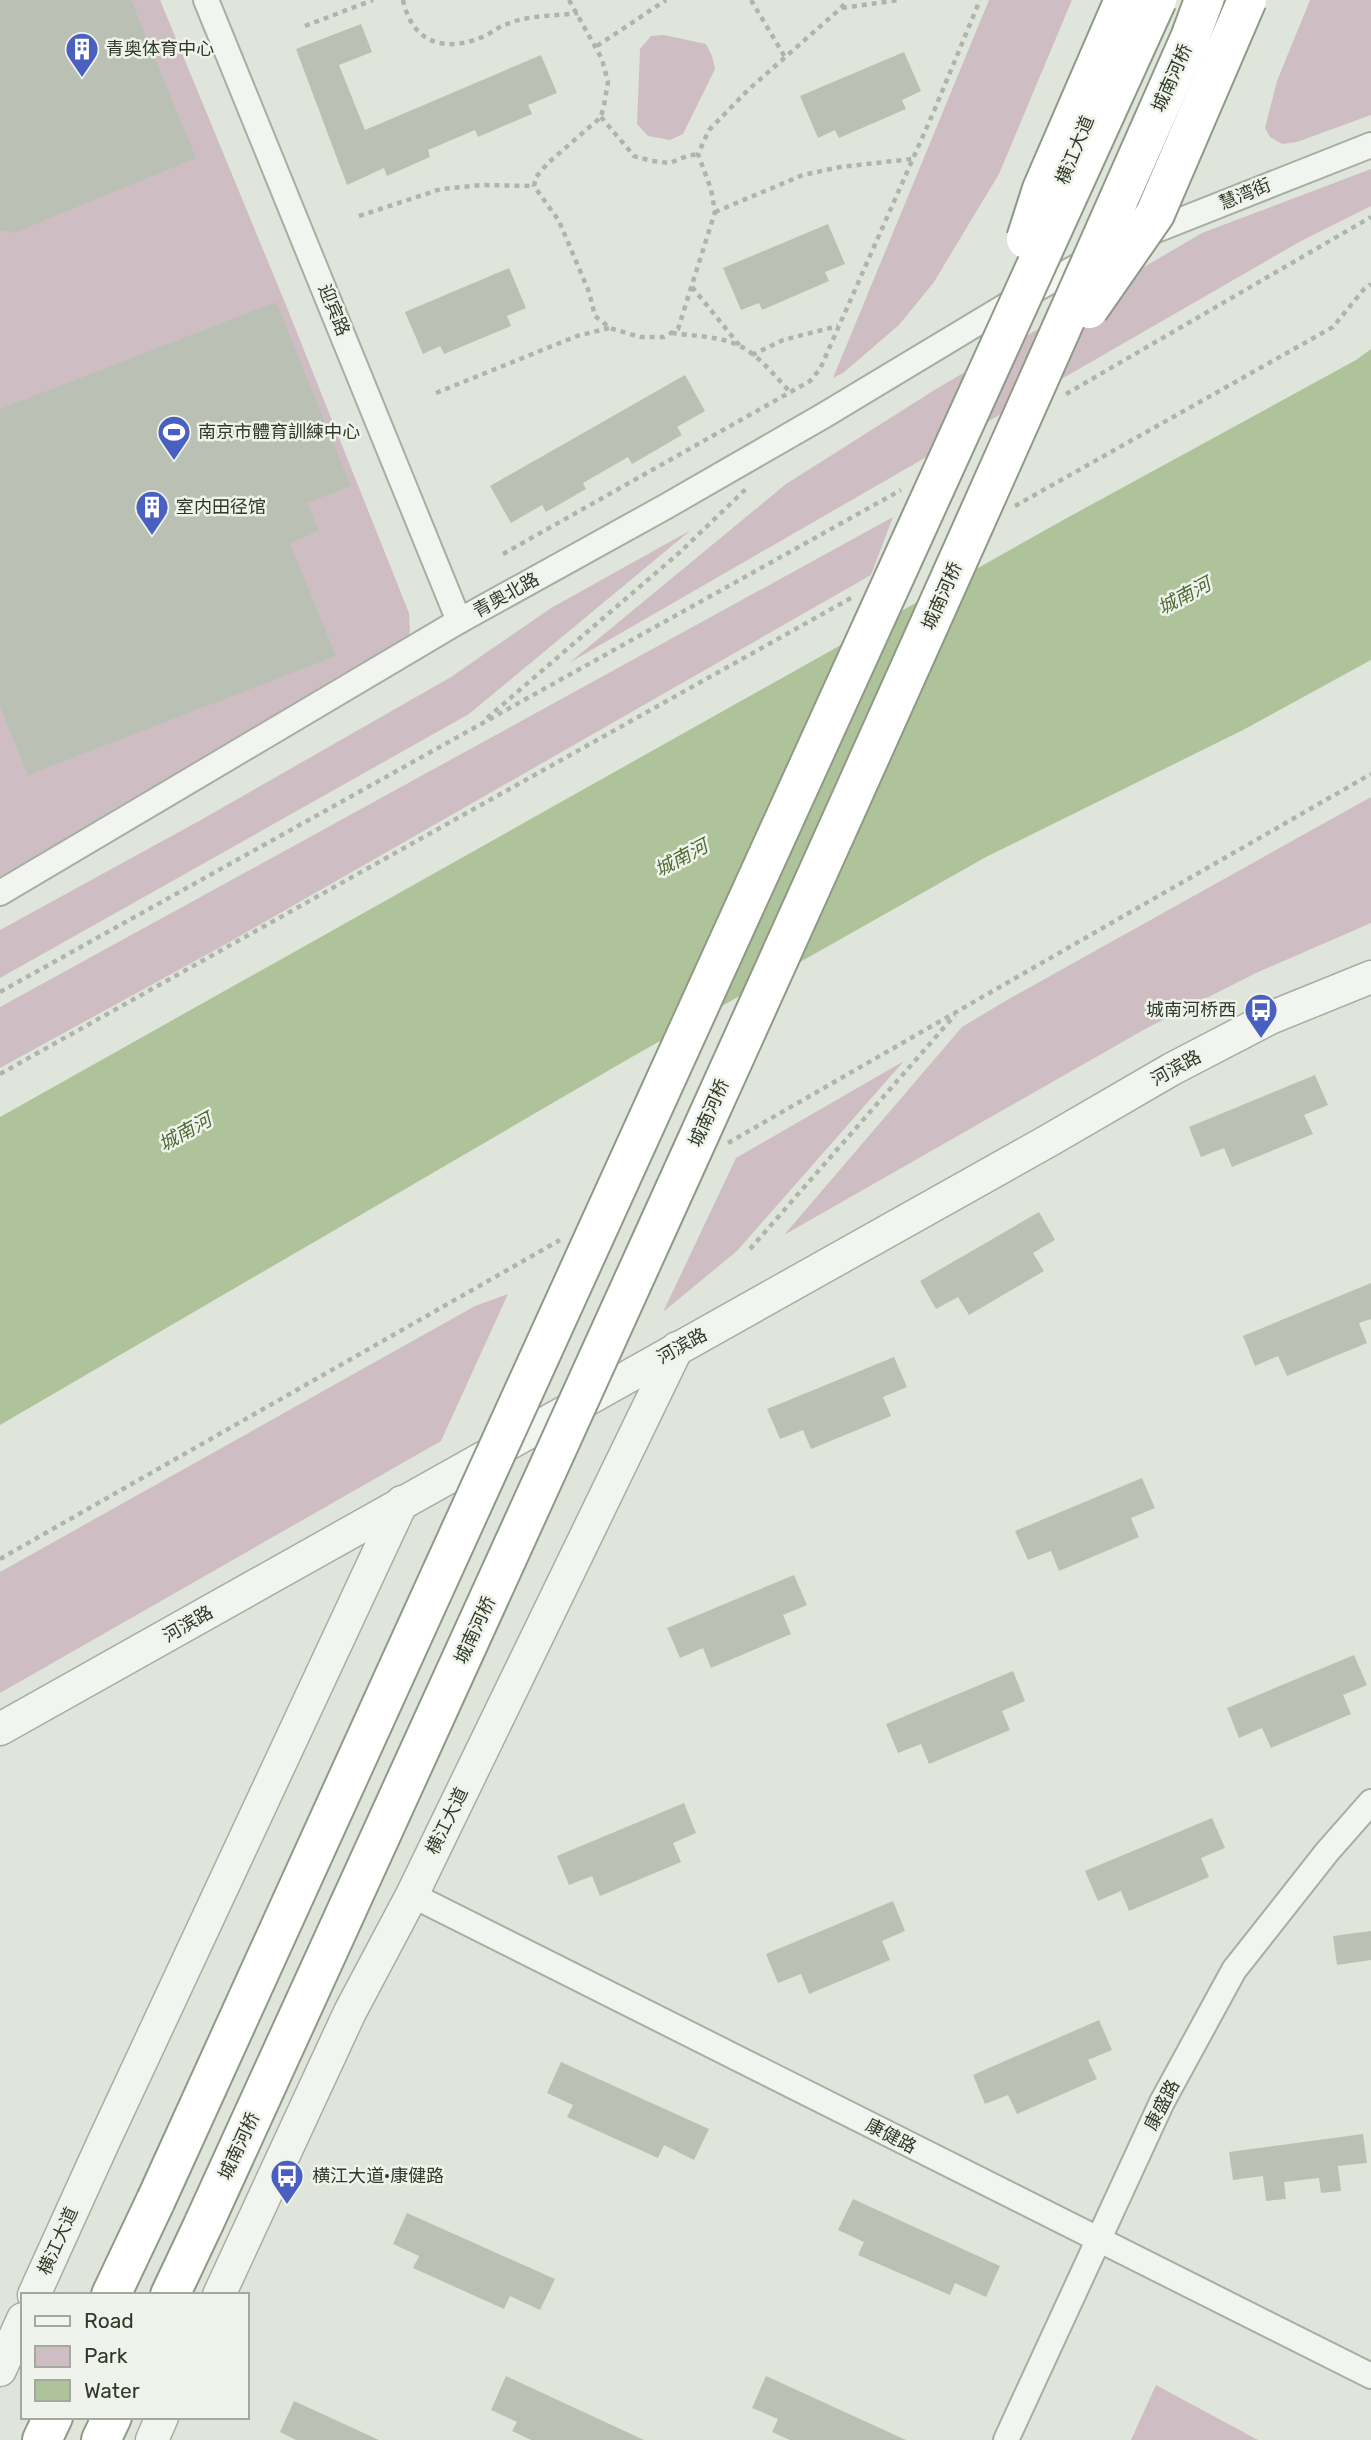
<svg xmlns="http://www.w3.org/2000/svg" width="1371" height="2440" viewBox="0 0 1371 2440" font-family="Rubik,'Noto Sans SC',sans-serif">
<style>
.green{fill:#cebec3}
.water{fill:#afc39a}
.building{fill:#bac1b4}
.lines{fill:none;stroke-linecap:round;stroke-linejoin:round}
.minor-casing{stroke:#a7aea2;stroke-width:28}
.tertiary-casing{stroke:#a7aea2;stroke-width:35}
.trunk-casing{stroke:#8e9a85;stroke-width:42}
.path{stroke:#afb5ab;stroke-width:4.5;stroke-dasharray:5 5;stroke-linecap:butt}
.minor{stroke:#f1f4ef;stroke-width:24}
.tertiary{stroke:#f1f4ef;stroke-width:32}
.trunk{stroke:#fff;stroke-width:38}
.trunk-bridge-casing{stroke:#8e9a85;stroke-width:42;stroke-linecap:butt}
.trunk-bridge{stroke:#fff;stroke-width:38}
.labels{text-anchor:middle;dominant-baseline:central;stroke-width:5;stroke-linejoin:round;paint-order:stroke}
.poi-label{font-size:18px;fill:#2f3a27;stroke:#eff3eb;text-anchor:start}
.street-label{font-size:18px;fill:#2f3a27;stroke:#eff3eb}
.water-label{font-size:19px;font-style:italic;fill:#4f6a35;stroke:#eff3eb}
</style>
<rect width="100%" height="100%" fill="#e0e5dc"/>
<!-- green -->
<g class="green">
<polygon points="0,0 160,0 288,310 409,613 410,632 404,646 0,878"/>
<polygon points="989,0 1072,0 999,174 934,282 899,325 843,373 833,378"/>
<polygon points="1310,0 1371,0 1371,115 1297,142 1282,144 1270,137 1265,128 1277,81"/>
<polygon points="664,35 706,44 712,56 715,69 683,134 670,140 648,136 637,124 640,49 651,36"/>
<polygon points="1371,169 1371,206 1301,241 569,663 786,484 936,389 1202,233"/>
<polygon points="893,517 871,575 226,944 0,1068 0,1007"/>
<polygon points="691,530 469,714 0,978 0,930 199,821 451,677 551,608"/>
<polygon points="1371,797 1371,923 1256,973 1147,1028 784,1235 962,1027 1007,1000"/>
<polygon points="904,1061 737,1251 663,1312 736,1158"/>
<polygon points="508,1294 441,1441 0,1693 0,1572 475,1306"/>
<polygon points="1156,2385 1258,2440 1131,2440"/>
</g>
<!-- water -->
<polygon class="water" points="1371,349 1371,660 1243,730 986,857 630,1058 0,1425 0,1117 1065,519 1356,360"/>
<!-- building -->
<g class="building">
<polygon points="0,0 131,0 196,158 14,233 0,230"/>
<polygon points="361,24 372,52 339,65 365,130 541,55 557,93 528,105 532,114 478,137 475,130 428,150 430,157 387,176 384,168 347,185 296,49"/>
<polygon points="904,52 921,91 902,100 906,109 839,138 835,130 818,138 800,96"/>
<polygon points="828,224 845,264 825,272 829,281 762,310 759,303 741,310 723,268"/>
<polygon points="509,268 526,308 507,316 511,326 444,354 440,346 423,354 405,312"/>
<polygon points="276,302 351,486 307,503 319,531 290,543 336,656 28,775 0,707 0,409"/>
<polygon points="685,375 705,411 677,427 682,435 632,464 628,457 583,483 586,489 546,512 542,505 511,523 490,486"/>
<polygon points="1315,1075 1328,1105 1304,1115 1313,1134 1232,1167 1224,1148 1201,1157 1189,1127"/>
<polygon points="1039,1212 1055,1240 1033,1253 1044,1271 969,1315 958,1297 936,1309 920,1281"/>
<polygon points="1371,1283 1371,1319 1359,1323 1367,1343 1287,1376 1278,1356 1255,1366 1243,1336"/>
<polygon points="894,1357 907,1387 883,1397 891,1416 811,1449 803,1430 780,1439 767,1409"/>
<polygon points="1142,1478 1155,1508 1131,1518 1139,1537 1059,1571 1051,1551 1028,1560 1015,1531"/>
<polygon points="794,1575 807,1605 783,1615 791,1634 711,1668 703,1648 680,1658 667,1628"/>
<polygon points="1354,1655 1367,1685 1343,1695 1351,1714 1271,1748 1262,1728 1239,1738 1227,1708"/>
<polygon points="1013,1671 1025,1701 1002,1711 1010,1730 929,1764 921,1744 898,1753 886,1724"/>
<polygon points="684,1803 696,1833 673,1843 681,1862 600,1896 592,1876 569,1885 557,1856"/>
<polygon points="1212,1818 1225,1848 1201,1858 1209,1877 1129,1911 1121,1891 1098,1901 1085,1871"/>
<polygon points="893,1901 905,1931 882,1941 890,1960 809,1994 801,1974 778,1983 766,1954"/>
<polygon points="1371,1931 1371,1960 1337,1965 1333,1936"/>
<polygon points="1099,2020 1112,2050 1088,2060 1097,2079 1017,2114 1008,2095 985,2104 973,2075"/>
<polygon points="561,2062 709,2129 694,2160 664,2145 658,2158 567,2117 573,2105 547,2093"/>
<polygon points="1363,2134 1367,2163 1338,2166 1341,2191 1321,2193 1319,2178 1284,2182 1286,2199 1266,2201 1263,2176 1233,2180 1229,2152"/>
<polygon points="853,2199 1000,2266 986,2297 955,2283 950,2295 858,2255 864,2242 838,2230"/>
<polygon points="407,2213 555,2279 540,2310 510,2296 504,2309 413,2268 419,2256 393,2244"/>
<polygon points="506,2376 644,2440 531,2440 512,2431 517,2422 491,2410"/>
<polygon points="766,2376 906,2440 790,2440 772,2432 778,2419 752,2408"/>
<polygon points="294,2401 379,2440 296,2440 280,2432"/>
</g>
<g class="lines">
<defs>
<g id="minor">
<polyline points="206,0 459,621"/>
<polyline points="1141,236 1371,145"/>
<polyline points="0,893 459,621 665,507 823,416 1014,301 1095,257"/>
<polyline points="412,1895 1371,2376"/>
<polyline points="1006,2440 1162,2102 1234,1970 1327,1852 1371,1802"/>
</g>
<g id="tertiary">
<polyline points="1199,63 1226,0"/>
<polyline points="0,1729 1048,1141 1172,1069 1270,1018 1371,977"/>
<polyline points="34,2295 103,2143 402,1502"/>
<polyline points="219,2295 350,2012 412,1895 677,1348"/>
<polyline points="0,2370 23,2319"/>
<polyline points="152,2440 162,2417"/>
</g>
<g id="trunk">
<polyline points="111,2295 156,2200"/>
<polyline points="170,2295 204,2223"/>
<polyline points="42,2440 53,2417"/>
<polyline points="101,2440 112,2417"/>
</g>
</defs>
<!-- minor casing -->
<use href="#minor" class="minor-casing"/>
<!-- tertiary casing -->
<use href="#tertiary" class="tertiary-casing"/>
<!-- trunk casing -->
<use href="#trunk" class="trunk-casing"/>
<!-- path -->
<g class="path">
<path d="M403,0C413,46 448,53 487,35C494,31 500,26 507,24C528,15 555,16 578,13"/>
<polyline points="569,0 602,59 608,82 604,105 601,117 548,163 536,177 534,186 559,221 589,292 595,316 610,328 640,337 664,337 678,329 715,212 711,189 698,154 709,130 748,90 841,8 847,0"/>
<polyline points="751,0 785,57"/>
<polyline points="842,8 899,0"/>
<polyline points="305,26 373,0"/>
<polyline points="597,46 666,0"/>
<polyline points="601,117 634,156 652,161 670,163 687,156 698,154"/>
<polyline points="715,212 803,175 840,167 912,159"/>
<polyline points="359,216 441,189 481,185 534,186"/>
<polyline points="692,287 740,346"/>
<path d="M672,333C693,336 722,336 742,347C761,358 775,376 790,392"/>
<polyline points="752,355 783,340 838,326"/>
<polyline points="436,393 577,336 609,328"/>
<polyline points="1066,394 1371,217"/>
<polyline points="1015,506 1333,327 1364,289 1371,284"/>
<polyline points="503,554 810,381 820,369 934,111 980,0"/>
<polyline points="487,718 679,553 748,487"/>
<polyline points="0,992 901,490"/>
<polyline points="0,1074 851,598"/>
<polyline points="728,1143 1371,774"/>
<polyline points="750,1249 955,1015"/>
<polyline points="0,1559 560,1240"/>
</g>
<!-- minor -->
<use href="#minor" class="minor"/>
<!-- tertiary -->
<use href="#tertiary" class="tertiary"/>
<!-- trunk -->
<use href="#trunk" class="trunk"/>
<defs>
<g id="trunk-bridge">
<polyline points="1026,239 1042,189 1124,0"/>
<polyline points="1089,309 1155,214 1247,0"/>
<polyline points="156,2200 1157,0"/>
<path d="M204,2223C536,1496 868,769 1190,38L1204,0"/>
</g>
</defs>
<!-- trunk-bridge casing -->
<use href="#trunk-bridge" class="trunk-bridge-casing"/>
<!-- trunk-bridge -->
<use href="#trunk-bridge" class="trunk-bridge"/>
</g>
<!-- icons -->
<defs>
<symbol id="building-pin" viewBox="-11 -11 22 30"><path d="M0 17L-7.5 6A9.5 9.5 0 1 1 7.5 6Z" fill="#4a60c1" stroke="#eff3eb"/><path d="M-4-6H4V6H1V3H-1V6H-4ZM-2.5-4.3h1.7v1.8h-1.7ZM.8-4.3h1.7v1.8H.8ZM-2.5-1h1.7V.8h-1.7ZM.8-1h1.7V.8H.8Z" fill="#fff"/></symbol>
<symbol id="stadium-pin" viewBox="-11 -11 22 30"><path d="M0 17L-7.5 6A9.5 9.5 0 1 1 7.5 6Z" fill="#4a60c1" stroke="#eff3eb"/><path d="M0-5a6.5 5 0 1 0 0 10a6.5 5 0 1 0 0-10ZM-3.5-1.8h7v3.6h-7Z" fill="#fff"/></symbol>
<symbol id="bus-pin" viewBox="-11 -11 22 30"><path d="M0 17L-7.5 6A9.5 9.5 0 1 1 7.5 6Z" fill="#4a60c1" stroke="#eff3eb"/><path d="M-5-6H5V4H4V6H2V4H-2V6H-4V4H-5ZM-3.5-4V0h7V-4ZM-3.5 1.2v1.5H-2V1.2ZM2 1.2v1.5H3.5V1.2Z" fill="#fff"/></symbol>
</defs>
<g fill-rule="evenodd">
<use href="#building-pin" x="63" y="30" width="38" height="52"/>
<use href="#stadium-pin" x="155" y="413" width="38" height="52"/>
<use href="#building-pin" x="133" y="488" width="38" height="52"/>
<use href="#bus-pin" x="1242" y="991" width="38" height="52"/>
<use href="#bus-pin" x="268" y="2157" width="38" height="52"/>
</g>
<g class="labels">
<!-- poi labels -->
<g class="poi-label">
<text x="106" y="49">青奥体育中心</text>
<text x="198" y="432">南京市體育訓練中心</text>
<text x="176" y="507">室内田径馆</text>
<text x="1236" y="1010" text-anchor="end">城南河桥西</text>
<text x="312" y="2176">横江大道·康健路</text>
</g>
<!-- street labels -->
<g class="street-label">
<text transform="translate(1172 78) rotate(-66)">城南河桥</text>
<text transform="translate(1075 150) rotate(-68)">横江大道</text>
<text transform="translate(1245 194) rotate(-22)">慧湾街</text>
<text transform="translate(334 310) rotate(68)">迎宾路</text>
<text transform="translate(506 595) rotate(-29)">青奥北路</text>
<text transform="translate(942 596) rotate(-66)">城南河桥</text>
<text transform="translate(1176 1068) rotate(-29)">河滨路</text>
<text transform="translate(709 1113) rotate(-66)">城南河桥</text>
<text transform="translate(682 1346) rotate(-29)">河滨路</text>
<text transform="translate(188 1624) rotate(-30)">河滨路</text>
<text transform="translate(475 1630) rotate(-65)">城南河桥</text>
<text transform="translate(447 1821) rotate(-64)">横江大道</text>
<text transform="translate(1162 2105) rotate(-63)">康盛路</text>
<text transform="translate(891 2136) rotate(27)">康健路</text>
<text transform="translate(239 2146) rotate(-65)">城南河桥</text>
<text transform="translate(58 2241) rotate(-66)">横江大道</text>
</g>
<!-- water labels -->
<g class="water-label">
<text transform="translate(1184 596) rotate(-28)">城南河</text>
<text transform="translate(681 858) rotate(-28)">城南河</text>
<text transform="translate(185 1132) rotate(-29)">城南河</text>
</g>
</g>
<!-- legend -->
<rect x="21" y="2293" width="228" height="126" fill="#eff3eb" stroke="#a2a99d" stroke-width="2"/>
<rect x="35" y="2316" width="35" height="10" fill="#f1f4ef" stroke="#a2a99d" stroke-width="2"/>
<text x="84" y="2328" font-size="21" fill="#2f3a27">Road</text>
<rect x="35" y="2346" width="35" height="21" fill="#cebec3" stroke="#a2a99d" stroke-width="2"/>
<text x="84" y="2363" font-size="21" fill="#2f3a27">Park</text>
<rect x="35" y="2380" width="35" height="21" fill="#afc39a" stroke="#a2a99d" stroke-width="2"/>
<text x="84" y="2398" font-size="21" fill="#2f3a27">Water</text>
</svg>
